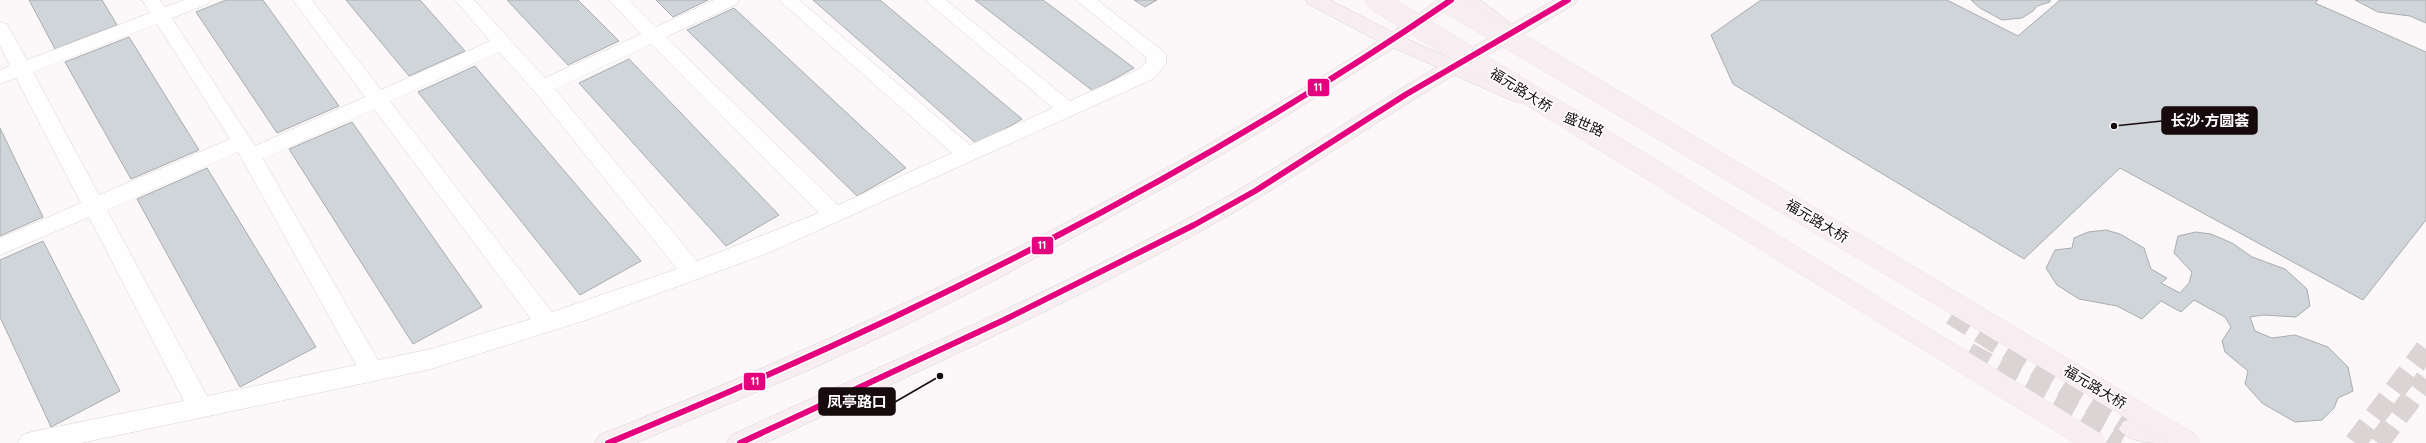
<svg xmlns="http://www.w3.org/2000/svg" width="2426" height="443" viewBox="0 0 2426 443" font-family="Quicksand,'Noto Sans SC',sans-serif">
<style>
.building{fill:#d0d5d9;stroke:#a9adaf}
.lines{fill:none;stroke-linecap:round;stroke-linejoin:round}
.minor-tunnel{stroke:#dad4d5;stroke-width:22;stroke-dasharray:22 11;stroke-linecap:butt}
.major-tunnel{stroke:#dad4d5;stroke-width:22;stroke-dasharray:22 11;stroke-linecap:butt}
.minor-casing{stroke:#dbd2d3;stroke-width:1}
.major-casing{stroke:#d9d5d6;stroke-width:1}
.minor{fill:#fffefe;fill-rule:evenodd}
.major{fill:#f8eef1;fill-rule:evenodd}
.major-bridge-casing{stroke:#d9d5d6;stroke-width:22;stroke-linecap:butt}
.major-bridge{stroke:#f8eef1;stroke-width:22}
.bus-1-casing{stroke:#fff;stroke-width:9}
.bus-1{stroke:#e5007d;stroke-width:6}
.labels{text-anchor:middle;dominant-baseline:central;stroke-width:3;stroke-linejoin:round;paint-order:stroke}
.street-label{font-size:14px;fill:#170b0e;stroke:#fff}
.leader{fill:none;stroke:#170b0e;stroke-width:1.5}
.callout-dot{fill:#170b0e;stroke:#fff;stroke-width:1.5}
.callout{fill:#170b0e;stroke:#170b0e;stroke-width:1.5}
.callout-label{font-size:15px;text-anchor:middle;font-weight:bold;fill:#fff}
.line-badge{stroke:#fff;stroke-width:1.5}
.badge-label{font-size:11px;text-anchor:middle;font-weight:bold;fill:#fff}
</style>
<rect width="100%" height="100%" fill="#fcf7f8"/>
<!-- building -->
<g class="building">
<polygon points="29,0 102,0 117,25 55,49"/>
<polygon points="226,0 263,0 339,106 277,133 196,12"/>
<polygon points="346,0 420,0 465,51 409,76"/>
<polygon points="507,0 578,0 619,41 568,65"/>
<polygon points="656,0 708,0 673,17"/>
<polygon points="813,0 880,0 1022,119 978,145"/>
<polygon points="975,0 1043,0 1134,68 1093,91"/>
<polygon points="1134,0 1157,0 1145,7"/>
<polygon points="1761,0 1947,0 2018,36 2060,0 2318,0 2315,3 2426,52 2426,220 2363,300 2120,168 2024,259 1733,84 1711,35"/>
<polygon points="1971,0 2050,0 2050,2 2037,6 2033,11 2022,18 2002,20 1980,8"/>
<polygon points="2355,0 2426,0 2426,23 2410,16 2378,12"/>
<polygon points="734,8 906,168 857,196 687,30"/>
<polygon points="129,37 199,150 131,179 65,62"/>
<polygon points="629,59 779,215 726,246 579,83"/>
<polygon points="475,66 641,261 580,295 418,92"/>
<polygon points="352,122 482,307 413,344 289,149"/>
<polygon points="0,128 43,217 0,236"/>
<polygon points="207,168 316,347 240,387 137,199"/>
<polygon points="2106,230 2120,234 2144,248 2151,269 2167,278 2161,283 2180,293 2189,283 2192,272 2174,253 2178,236 2196,232 2211,234 2232,243 2252,257 2285,269 2307,289 2310,306 2296,317 2263,315 2250,317 2255,331 2272,338 2295,335 2328,347 2348,367 2353,391 2338,398 2334,408 2322,420 2295,422 2262,403 2245,384 2248,371 2225,352 2222,341 2231,327 2225,317 2194,300 2181,312 2161,301 2142,319 2117,306 2079,299 2057,285 2046,268 2055,250 2072,248 2074,238 2088,232"/>
<polygon points="43,241 120,391 51,427 0,317 0,260"/>
</g>
<g class="lines">
<!-- minor-tunnel -->
<g class="minor-tunnel">
<polyline points="2079,423 2111,443"/>
<polyline points="2355,443 2426,349"/>
<polyline points="2378,443 2426,379"/>
</g>
<!-- major-tunnel -->
<g class="major-tunnel">
<polyline points="1952,314 2129,427"/>
<polyline points="1968,353 2123,439"/>
</g>
<defs>
<path id="minor" d="M142,0H160L165,7L184,0H210L208,4L172,18L255,146L365,97L293,0H312L381,90L490,41L455,0H474L545,78L641,34L609,0H629L656,27L714,0H739L737,4L666,37L838,205L952,153L779,0H799L970,145L1053,108L925,0H946L1070,101L1139,69L1146,62V57L1076,0H1097L1163,51L1166,55V64L1153,79L768,253L589,319L431,369L81,443H18L22,435L31,432L184,401L89,217L0,255V238L81,203L16,78L0,84V70L10,66L0,46V22L7,24L27,60L150,13ZM157,24L230,139L99,195L33,72ZM651,44L819,213L697,261L555,89ZM499,52L535,92L677,269L552,312L390,101ZM374,109L531,319L431,349L378,360L263,159ZM238,152L356,365L207,396L107,210Z"/>
<g id="major">
<path d="M1306,0H1330L1392,32L1438,0H1480L1508,21L1510,25L1554,0H1577L1575,4L1469,66L1527,91L1530,96L1527,101L1520,103L1513,101L1454,75C1370,125 1290,182 1203,230C1061,308 912,374 765,443H727L731,435C884,365 1039,298 1187,219C1273,173 1353,116 1437,67L1394,48L1270,126L1180,179L997,279L904,326L809,370L636,443H595L599,435C807,354 1008,259 1202,148C1261,113 1321,79 1378,41L1308,4ZM1460,1L1494,29L1501,31L1452,59L1407,39Z"/>
<path d="M2132,418L2165,435L2169,443C2150,443 2129,443 2119,429L2123,422Z"/>
</g>
</defs>
<!-- minor casing -->
<use href="#minor" class="minor-casing"/>
<!-- major casing -->
<use href="#major" class="major-casing"/>
<!-- minor -->
<use href="#minor" class="minor"/>
<!-- major -->
<use href="#major" class="major"/>
<defs>
<g id="major-bridge">
<polyline points="1376,0 2095,443"/>
<polyline points="1445,0 2189,443"/>
</g>
</defs>
<!-- major-bridge casing -->
<use href="#major-bridge" class="major-bridge-casing"/>
<!-- major-bridge -->
<use href="#major-bridge" class="major-bridge"/>
<defs>
<g id="bus-1">
<path d="M608,443C903,322 1188,181 1451,0"/>
<polyline points="740,443 1004,320 1194,225 1255,191 1405,95 1568,0"/>
</g>
</defs>
<!-- bus-1 casing -->
<use href="#bus-1" class="bus-1-casing"/>
<!-- bus-1 -->
<use href="#bus-1" class="bus-1"/>
</g>
<g class="labels">
<!-- street labels -->
<g class="street-label">
<text transform="translate(1521 90) rotate(32)">福元路大桥</text>
<text transform="translate(1584 124) rotate(23)">盛世路</text>
<text transform="translate(1817 221) rotate(31)">福元路大桥</text>
<text transform="translate(2095 387) rotate(31)">福元路大桥</text>
</g>
</g>
<!-- callouts -->
<path class="leader" d="M2114 126L2162 121M940 376L895 402"/>
<g class="callout-dot">
<circle cx="2114" cy="126" r="4"/>
<circle cx="940" cy="376" r="4"/>
</g>
<g class="callout">
<rect x="2162" y="107" width="95" height="27" rx="4"/>
<rect x="819" y="388" width="76" height="27" rx="4"/>
</g>
<g class="callout-label">
<text x="2210" y="126">长沙·方圆荟</text>
<text x="857" y="407">凤亭路口</text>
</g>
<g class="line-badge">
<rect x="1307" y="78" width="23" height="19" rx="4" fill="#e5007d"/>
<rect x="1031" y="236" width="23" height="19" rx="4" fill="#e5007d"/>
<rect x="743" y="372" width="23" height="19" rx="4" fill="#e5007d"/>
</g>
<g class="badge-label">
<text x="1318" y="91">11</text>
<text x="1042" y="249">11</text>
<text x="755" y="385">11</text>
</g>
</svg>
